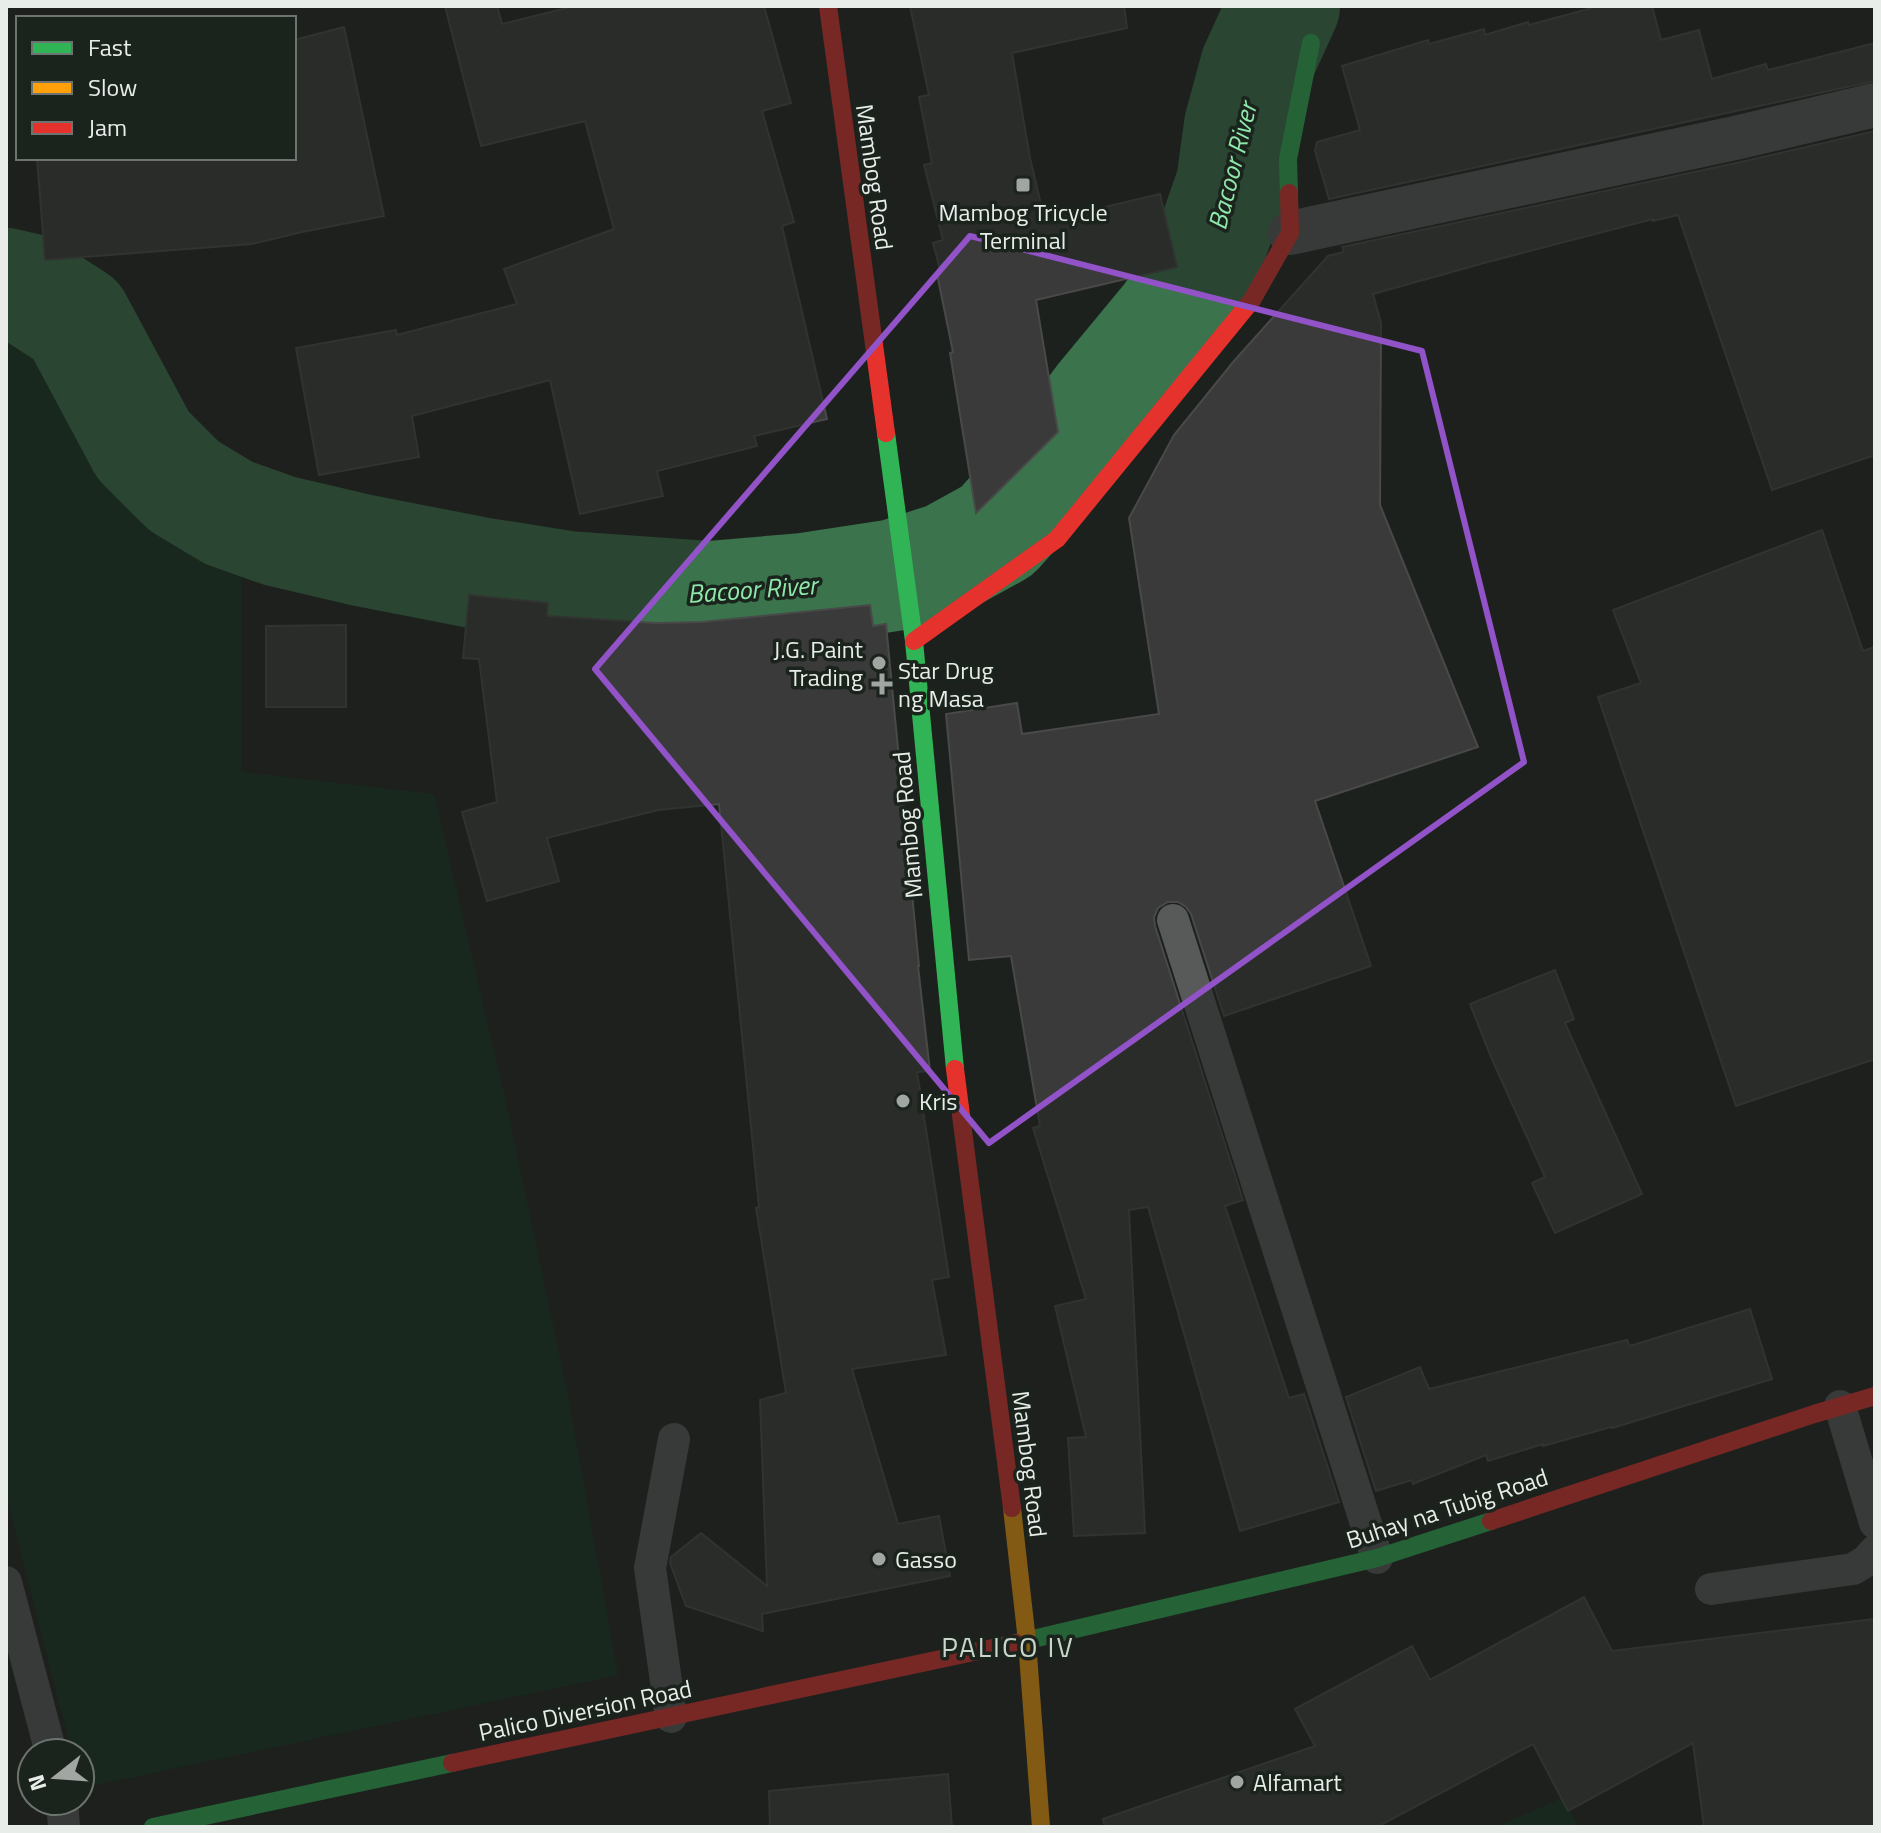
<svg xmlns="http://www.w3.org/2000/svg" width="1881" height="1833" viewBox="0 0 1881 1833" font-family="'Titillium Web',sans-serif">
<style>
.green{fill:#14321f}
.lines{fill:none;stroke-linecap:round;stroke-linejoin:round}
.river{stroke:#3a734c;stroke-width:112}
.building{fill:#3a3a3a;stroke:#484948;stroke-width:2}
.lane{stroke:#585a59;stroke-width:32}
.street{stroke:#585a59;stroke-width:44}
.fast{stroke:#30b455;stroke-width:18}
.slow{stroke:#ff9f0a;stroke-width:18}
.jam{stroke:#e5322d;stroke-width:18}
.marked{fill:none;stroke:#9153c7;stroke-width:6;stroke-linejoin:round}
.poi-dot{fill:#a1a6a2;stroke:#1b231d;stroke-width:3}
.labels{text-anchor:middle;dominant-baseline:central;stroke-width:7;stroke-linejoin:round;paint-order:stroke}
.street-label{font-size:24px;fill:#e8ede9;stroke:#1b231d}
.poi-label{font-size:24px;fill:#e8ede9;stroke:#1b231d;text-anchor:start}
.water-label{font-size:26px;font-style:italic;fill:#8fe8aa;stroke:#1b231d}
.quarter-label{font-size:28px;letter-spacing:2px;fill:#cad5cc;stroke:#1b231d}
</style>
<rect width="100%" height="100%" fill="#1d211e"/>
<!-- green -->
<g class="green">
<polygon points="12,317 54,345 114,454 161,506 241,545 241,772 434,794 507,1107 569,1401 618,1675 81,1788 80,1753 72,1753 6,1495 6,318"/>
<polygon points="1562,1798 1579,1827 1496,1827"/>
</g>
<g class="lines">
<!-- river -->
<polyline class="river" points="6,284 28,289 76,320 143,445 184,486 229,513 280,531 361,550 479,573 568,587 710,597 803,589 895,575 948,558 997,531 1038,485 1102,399 1169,318 1202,270 1232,184 1240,126 1256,67 1284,6"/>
</g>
<!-- building -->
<g class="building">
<polygon points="445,6 497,6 502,24 575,6 764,6 791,103 762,111 794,222 782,226 827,419 754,436 757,446 657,471 663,496 580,514 550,380 412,416 419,457 319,475 296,348 396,330 397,335 517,304 504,269 614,229 585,121 481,146"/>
<polygon points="910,6 1124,6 1127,28 1012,53 1030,158 1045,221 1160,194 1177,267 1036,300 1058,432 976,513 950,353 953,352 937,274 941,273 933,243 943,240 924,165 932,163 919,97 929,95"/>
<polygon points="1599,6 1652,6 1661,40 1699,30 1712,79 1766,64 1768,70 1875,43 1875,81 1329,199 1315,151 1317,142 1360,130 1342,66 1428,40 1429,44 1484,29 1485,35 1528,22 1529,25"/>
<polygon points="344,27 384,216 302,232 252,244 45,260 37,158 294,158 294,40"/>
<polygon points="1875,131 1875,455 1772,490 1678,215 1653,221 1653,219 1484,263 1373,294 1381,323 1380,505 1478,747 1315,801 1371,966 1224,1016 1191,914 1186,907 1178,902 1168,902 1158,908 1154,917 1155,926 1243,1200 1225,1206 1289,1398 1304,1394 1339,1502 1240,1531 1148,1207 1129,1210 1145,1533 1074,1536 1068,1438 1086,1437 1055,1306 1086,1299 1033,1128 1040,1126 1011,956 969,960 946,714 1017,703 1022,734 1159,714 1129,518 1174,435 1234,361 1328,256 1344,252 1342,247 1741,162"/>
<polygon points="1822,530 1863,651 1875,647 1875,1059 1736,1106 1598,697 1641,683 1613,610"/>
<polygon points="469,595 548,603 547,616 656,623 702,622 870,605 873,626 886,624 919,966 918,966 930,1071 917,1072 949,1277 932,1280 946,1355 852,1369 898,1524 939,1516 950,1576 762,1614 763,1631 686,1606 670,1563 671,1557 701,1533 767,1586 760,1400 786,1393 756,1208 759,1207 719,804 658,810 547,838 559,881 487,901 462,812 497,802 479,659 463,658"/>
<polygon points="346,625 346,707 266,707 266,626"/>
<polygon points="1555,970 1574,1019 1565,1023 1642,1194 1555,1233 1532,1183 1545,1177 1491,1057 1470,1004"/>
<polygon points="1750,1309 1772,1379 1612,1428 1611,1427 1543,1446 1543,1444 1488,1461 1486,1455 1413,1484 1412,1480 1376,1491 1346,1397 1420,1367 1429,1389 1627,1340 1630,1346"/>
<polygon points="1584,1597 1612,1651 1875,1619 1875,1827 1704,1827 1693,1743 1568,1811 1533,1744 1377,1827 1105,1827 1103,1819 1315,1746 1295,1709 1412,1646 1430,1680"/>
<polygon points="948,1774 952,1827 770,1827 769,1791"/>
</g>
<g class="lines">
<!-- lane -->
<g class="lane">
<polyline points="1173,920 1377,1558"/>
<polyline points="1840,1406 1875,1523"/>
<polyline points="6,1582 51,1753"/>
<polyline points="1711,1589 1853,1569 1866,1561 1875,1551"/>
<polyline points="671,1717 650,1568 674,1439"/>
<polyline points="62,1801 64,1827"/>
</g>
<!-- street -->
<polyline class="street" points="1290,233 1735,138 1875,105"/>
<!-- fast -->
<g class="fast">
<polyline points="1289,193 1288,159 1311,43"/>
<polyline points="886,433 914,641 955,1069"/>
<polyline points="1016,1643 1377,1558 1491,1521"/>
<polyline points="153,1827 452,1763"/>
</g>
<!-- slow -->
<polyline class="slow" points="1012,1508 1027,1641 1041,1827"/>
<!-- jam -->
<g class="jam">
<polyline points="828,6 886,433"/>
<polyline points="914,641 1057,539 1252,300 1290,233 1289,193"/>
<polyline points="955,1069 1012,1508"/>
<polyline points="1491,1521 1814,1414 1875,1396"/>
<polyline points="452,1763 1016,1643"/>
</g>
</g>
<!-- marked area -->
<path d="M0 0H1881V1833H0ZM970,236L1422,351L1524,762L989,1143L595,669Z" fill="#1d211e" fill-opacity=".55" fill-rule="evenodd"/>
<path class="marked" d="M970,236L1422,351L1524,762L989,1143L595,669Z"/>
<!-- markers -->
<g class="poi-dot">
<rect x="1015" y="177" width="16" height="16" rx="4"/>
<circle cx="879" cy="663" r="8"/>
<path d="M878 672h8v8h8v8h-8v8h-8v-8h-8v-8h8z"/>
<circle cx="903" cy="1101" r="8"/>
<circle cx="879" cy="1559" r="8"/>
<circle cx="1237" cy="1782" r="8"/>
</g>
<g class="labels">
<!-- street labels -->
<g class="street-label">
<text transform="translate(875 177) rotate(82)">Mambog Road</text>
<text transform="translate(907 825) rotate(-95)">Mambog Road</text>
<text transform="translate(1030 1464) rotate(83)">Mambog Road</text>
<text transform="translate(1447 1508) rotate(-18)">Buhay na Tubig Road</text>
<text transform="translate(585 1710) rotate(-12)">Palico Diversion Road</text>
</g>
<!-- poi labels -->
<g class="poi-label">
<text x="1023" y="212" text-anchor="middle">Mambog Tricycle<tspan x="1023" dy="28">Terminal</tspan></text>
<text x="863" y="649" text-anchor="end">J.G. Paint<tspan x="863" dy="28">Trading</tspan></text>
<text x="898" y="670">Star Drug<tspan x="898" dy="28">ng Masa</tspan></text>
<text x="919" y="1101">Kris</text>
<text x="895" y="1559">Gasso</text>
<text x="1253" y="1782">Alfamart</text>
</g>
<!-- water labels -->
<g class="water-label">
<text transform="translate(1232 166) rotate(-76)">Bacoor River</text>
<text transform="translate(752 589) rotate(-4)">Bacoor River</text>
</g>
<!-- quarter labels -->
<g class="quarter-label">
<text x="1008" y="1646">PALICO IV</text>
</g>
</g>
<!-- border -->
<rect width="1881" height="1833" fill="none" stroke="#e8ede9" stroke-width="16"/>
<!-- legend -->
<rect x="16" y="16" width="280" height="144" fill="#1b231d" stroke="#6d746f" stroke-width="2"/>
<rect x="32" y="42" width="40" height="12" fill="#30b455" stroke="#6d746f" stroke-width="2"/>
<text x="88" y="56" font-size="24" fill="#e8ede9">Fast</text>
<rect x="32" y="82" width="40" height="12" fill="#ff9f0a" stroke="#6d746f" stroke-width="2"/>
<text x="88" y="96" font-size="24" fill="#e8ede9">Slow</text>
<rect x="32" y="122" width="40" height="12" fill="#e5322d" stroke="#6d746f" stroke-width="2"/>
<text x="88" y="136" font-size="24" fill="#e8ede9">Jam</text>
<!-- north arrow -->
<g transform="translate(56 1777) rotate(253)"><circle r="38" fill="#1b231d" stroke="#6d746f" stroke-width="2"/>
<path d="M0-6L14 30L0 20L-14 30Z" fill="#a1a6a2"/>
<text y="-12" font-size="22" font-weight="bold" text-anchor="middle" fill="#e8ede9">N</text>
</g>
</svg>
